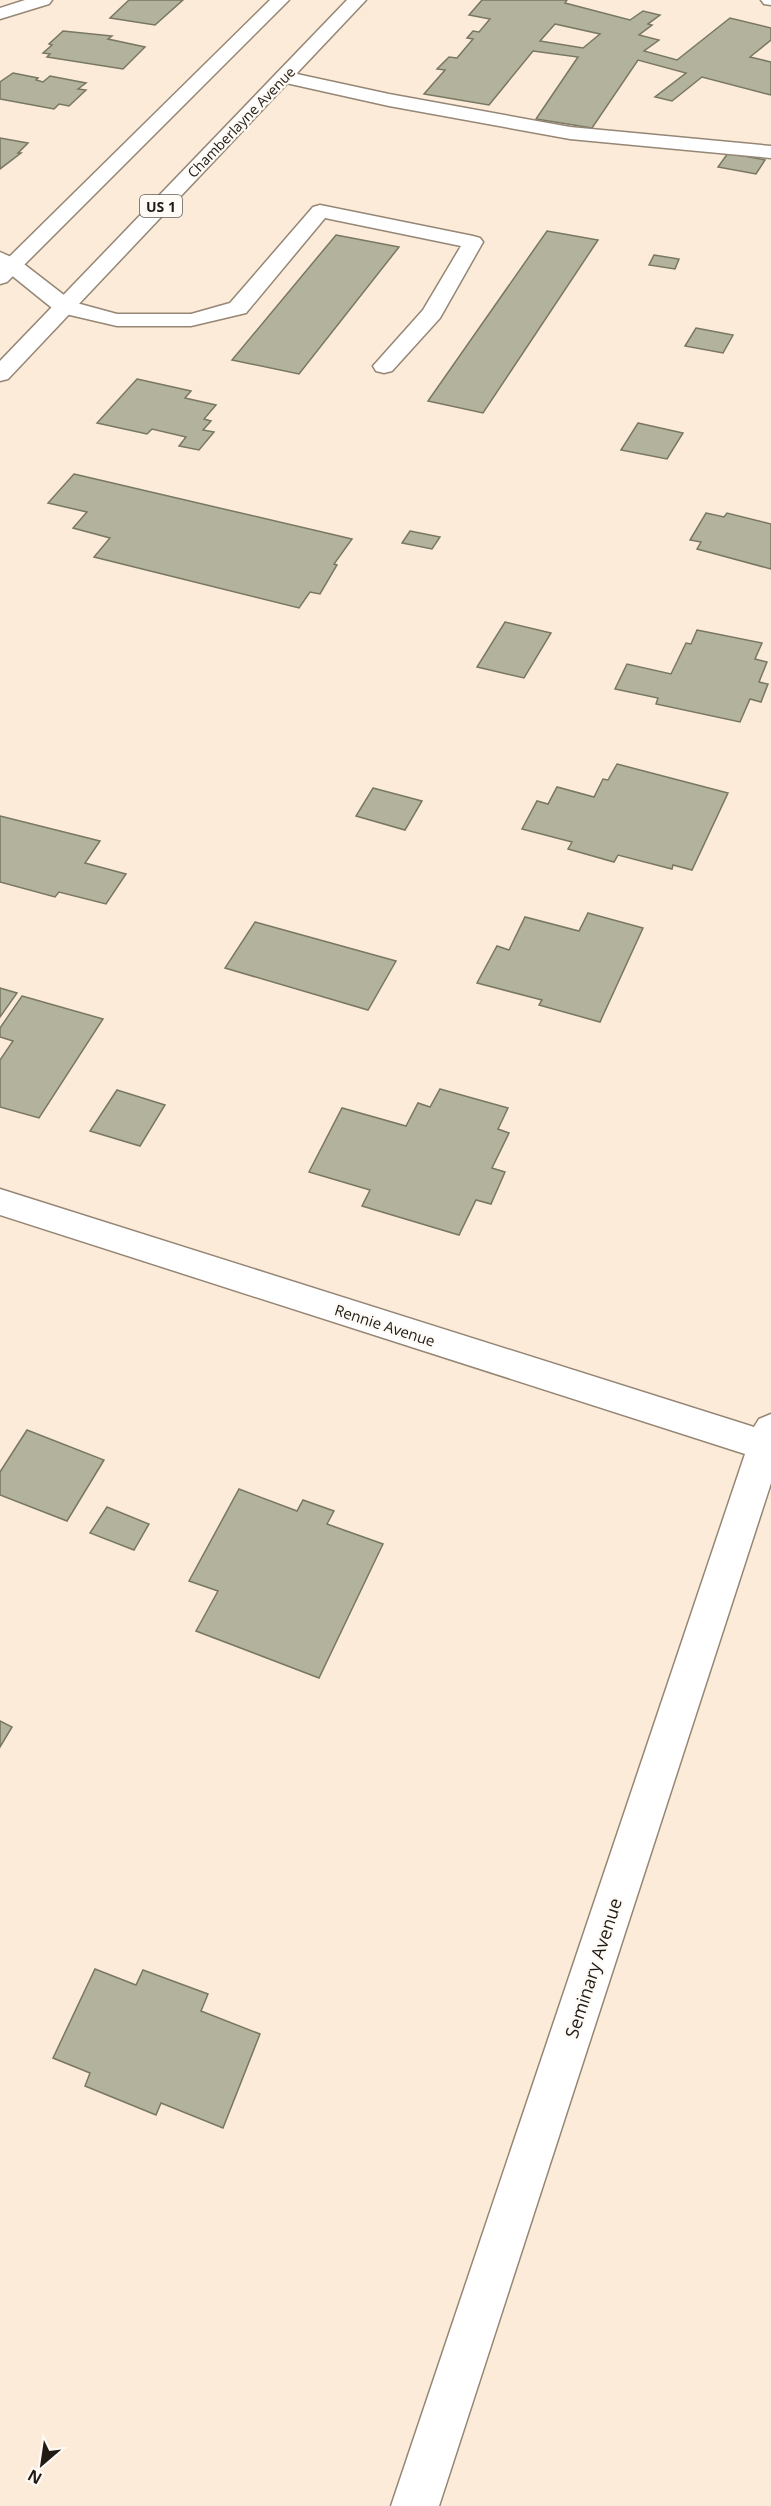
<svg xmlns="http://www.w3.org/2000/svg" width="771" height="2506" viewBox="0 0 771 2506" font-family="'Open Sans',sans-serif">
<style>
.building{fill:#b3b29c;stroke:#787762;stroke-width:1.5;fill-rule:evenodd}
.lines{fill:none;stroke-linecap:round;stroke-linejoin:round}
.minor-casing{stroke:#958675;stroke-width:3}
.major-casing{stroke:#958675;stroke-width:3}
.minor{fill:#fff;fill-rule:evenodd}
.major{fill:#fff;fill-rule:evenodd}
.labels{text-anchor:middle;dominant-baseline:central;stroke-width:4.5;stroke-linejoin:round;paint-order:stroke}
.far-street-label{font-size:14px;fill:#211b14;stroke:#fefaf6}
.shield{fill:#fefaf6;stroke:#635e58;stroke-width:1.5}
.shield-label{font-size:14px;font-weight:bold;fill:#211b14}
.street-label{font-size:15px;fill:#211b14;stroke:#fefaf6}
.near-street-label{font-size:18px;fill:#211b14;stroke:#fefaf6}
</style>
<rect width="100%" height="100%" fill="#fbebd8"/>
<!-- building -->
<g class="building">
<polygon points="129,0 183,0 155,25 110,18"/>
<path d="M482,0H567L565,3L630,20L643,11L660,15L648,24L652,25L639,35L659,40L644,51L677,60L730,18L771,28V40L750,57L771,62V95L702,77L672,101L655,97L686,73L638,60L592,128L536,119L578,57L533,51L489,105L424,94L445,70L437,69L449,57L457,58L473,39L467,38L473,31L479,32L490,19L469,15ZM555,24L600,34L583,48L540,41Z"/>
<polygon points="63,31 112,36 108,39 145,47 123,69 47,57 50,54 43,53 52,45 49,44"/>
<polygon points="13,73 38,78 36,80 43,82 50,76 86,83 78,89 86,90 69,106 59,104 54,109 0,99 0,82"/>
<polygon points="0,138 28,143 18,153 21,153 0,169"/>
<polygon points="728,153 765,160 756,174 718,167"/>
<polygon points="547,231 598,240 483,413 428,401"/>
<polygon points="336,235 399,247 299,374 232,360"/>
<polygon points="654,255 679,259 675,269 649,265"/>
<polygon points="696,328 733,335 723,353 685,346"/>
<polygon points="137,379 191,391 185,398 216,405 204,419 211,421 203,430 214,432 199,450 179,446 186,437 152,429 147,434 97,423"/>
<polygon points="638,423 683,433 667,459 621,450"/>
<polygon points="74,474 352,539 334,564 337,565 320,594 310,592 299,608 94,557 110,538 73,528 87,512 48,503"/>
<polygon points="706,513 724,517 727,513 771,524 771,569 697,549 701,542 690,540"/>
<polygon points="410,531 440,537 432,549 402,543"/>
<polygon points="505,622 551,633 524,678 477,667"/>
<polygon points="697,630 762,643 755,659 767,662 759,682 768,684 761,702 750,699 740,722 656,704 658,698 615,689 627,664 671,674 686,643 691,644"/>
<polygon points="617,764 728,793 692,870 673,865 672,869 618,855 614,862 568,849 572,842 522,829 537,801 548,804 557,787 594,797 603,779 608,780"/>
<polygon points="373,788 422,801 405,830 356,816"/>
<polygon points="0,816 100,841 85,863 126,874 106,904 59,892 55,897 0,882"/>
<polygon points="588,913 643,928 600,1022 539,1005 542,1000 477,983 497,946 509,950 525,917 579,931"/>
<polygon points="255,922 396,961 368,1010 225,968"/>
<polygon points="0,988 17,993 0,1017"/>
<polygon points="22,996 103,1019 39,1118 0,1107 0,1060 13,1041 0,1037 0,1028"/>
<polygon points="440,1089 508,1108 498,1129 509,1133 492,1168 505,1172 491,1204 476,1200 459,1235 362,1206 370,1190 309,1172 342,1108 406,1126 418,1103 430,1107"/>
<polygon points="117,1090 165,1105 140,1146 90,1131"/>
<polygon points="27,1430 104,1460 67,1521 0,1495 0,1472"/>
<polygon points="239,1489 297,1511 303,1500 334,1511 327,1524 383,1544 319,1678 196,1631 218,1591 189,1581"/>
<polygon points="107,1507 149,1524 134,1550 90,1533"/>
<polygon points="0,1721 12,1727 0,1747"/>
<polygon points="95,1969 136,1985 143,1970 208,1994 201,2011 260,2034 223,2128 161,2103 156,2115 85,2086 90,2073 53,2058"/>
</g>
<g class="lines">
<defs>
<g id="minor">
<polygon points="25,0 52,0 49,4 0,19 0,8"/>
<polygon points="283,71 389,94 570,127 771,146 771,158 570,139 389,106 277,81 274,77 277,73"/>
<polygon points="320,205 473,236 480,238 483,242 440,318 392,371 384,373 376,371 373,366 423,310 461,246 325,218 246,313 191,326 117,326 57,312 0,266 0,252 20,261 73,302 117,314 191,314 230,303 313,207"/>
<polygon points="0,1189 754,1427 759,1419 771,1414 771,1483 439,2506 391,2506 745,1454 0,1215"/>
</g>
<g id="major">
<polygon points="270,0 289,0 7,282 0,284 0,266"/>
<polygon points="347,0 366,0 8,379 0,381 0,361"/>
<polygon points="761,0 771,0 771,5 764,4"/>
</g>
</defs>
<!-- minor casing -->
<use href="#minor" class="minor-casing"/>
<!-- major casing -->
<use href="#major" class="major-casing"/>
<!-- minor -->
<use href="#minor" class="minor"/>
<!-- major -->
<use href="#major" class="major"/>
</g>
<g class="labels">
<!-- far-street labels -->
<g class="far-street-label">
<text transform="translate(241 122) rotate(-46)">Chamberlayne Avenue</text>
</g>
<!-- shield labels -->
<rect class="shield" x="140" y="195" width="42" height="22" rx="4.5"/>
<g class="shield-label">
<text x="161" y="206">US 1</text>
</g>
<!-- street labels -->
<g class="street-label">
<text transform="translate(385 1325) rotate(18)">Rennie Avenue</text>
</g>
<!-- near-street labels -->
<g class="near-street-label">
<text transform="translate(593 1968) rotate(-72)">Seminary Avenue</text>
</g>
</g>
<!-- north arrow -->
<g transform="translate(42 2464) rotate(209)" stroke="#fefaf6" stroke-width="4.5" paint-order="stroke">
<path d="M0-4.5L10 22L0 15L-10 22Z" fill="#211b14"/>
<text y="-9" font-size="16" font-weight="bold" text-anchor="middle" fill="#211b14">N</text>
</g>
</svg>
